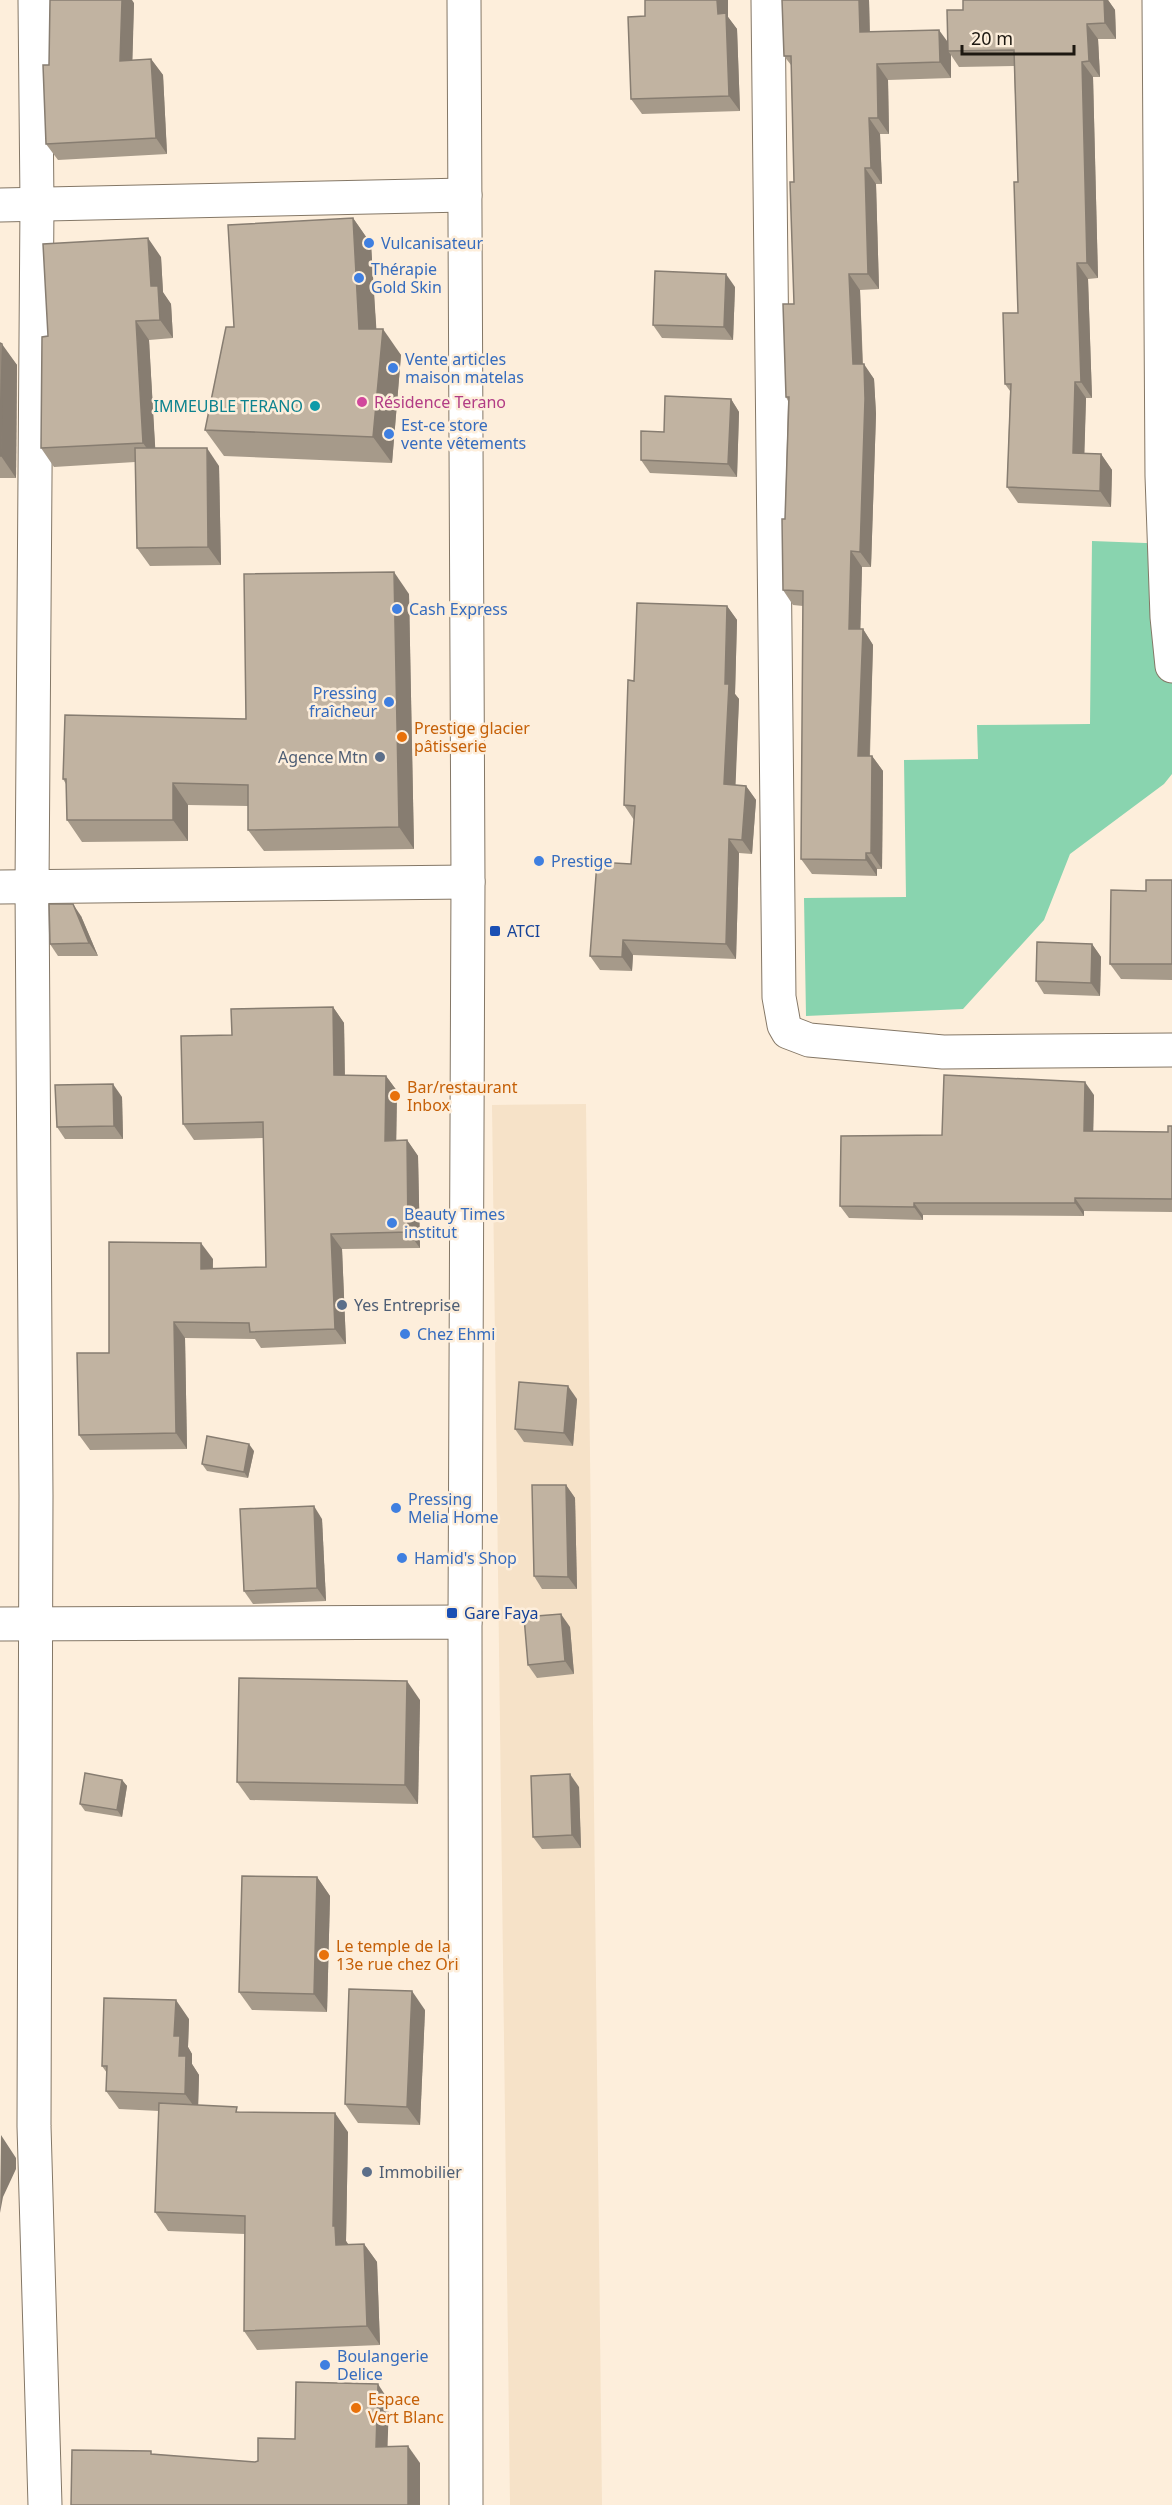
<svg xmlns="http://www.w3.org/2000/svg" width="1172" height="2505" viewBox="0 0 1172 2505" font-family="'Noto Sans',sans-serif">
<style>
.built{fill:#f6e2c8}
.green{fill:#89d4af}
.lines{fill:none;stroke-linecap:round;stroke-linejoin:round}
.street-casing{stroke:#847766;stroke-width:35}
.secondary-casing{stroke:#847766;stroke-width:35}
.street{stroke:#fff;stroke-width:33}
.secondary{stroke:#fff;stroke-width:33}
.wall{fill:#a69a8a}
.shaded-wall{fill:#877d71}
.building{fill:#c1b3a1;stroke:#877d71;stroke-width:1.5}
.shop-dot{fill:#3f7fe0;stroke:#fdeedb;stroke-width:2}
.hotel-dot{fill:#d1479c;stroke:#fdeedb;stroke-width:2}
.culture-dot{fill:#0f9aa8;stroke:#fdeedb;stroke-width:2}
.food-dot{fill:#e8710a;stroke:#fdeedb;stroke-width:2}
.service-dot{fill:#5c6f8a;stroke:#fdeedb;stroke-width:2}
.transit-dot{fill:#1a4fb4;stroke:#fdeedb;stroke-width:2}
.labels{text-anchor:middle;dominant-baseline:central;stroke-width:5;stroke-linejoin:round;paint-order:stroke}
.shop-label{font-size:16px;fill:#366cbe;stroke:#fdeedb;text-anchor:start}
.hotel-label{font-size:16px;fill:#b23c85;stroke:#fdeedb;text-anchor:start}
.culture-label{font-size:16px;fill:#0d838f;stroke:#fdeedb;text-anchor:end}
.food-label{font-size:16px;fill:#c56008;stroke:#fdeedb;text-anchor:start}
.service-label{font-size:16px;fill:#4e5e75;stroke:#fdeedb;text-anchor:start}
.transit-label{font-size:16px;fill:#164399;stroke:#fdeedb;text-anchor:start}
</style>
<rect width="100%" height="100%" fill="#fdeedb"/>
<!-- built -->
<polygon class="built" points="586,1104 602,2505 510,2505 492,1105"/>
<!-- green -->
<polygon class="green" points="1092,541 1172,544 1172,774 1164,784 1070,854 1044,920 963,1009 806,1016 804,898 906,897 904,760 978,759 977,725 1090,724"/>
<g class="lines">
<defs>
<g id="street">
<polyline points="35,0 37,204 32,887 36,1495 34,2126 45,2505"/>
<polyline points="768,0 779,997 784,1025 788,1032 809,1040 943,1052 1172,1050"/>
<polyline points="1159,0 1162,476 1167,617 1172,666"/>
<polyline points="0,205 465,195"/>
<polyline points="0,887 468,882"/>
<polyline points="0,1624 465,1622 466,2505"/>
</g>
<polyline id="secondary" points="464,0 468,882 465,1622"/>
</defs>
<!-- street casing -->
<use href="#street" class="street-casing"/>
<!-- secondary casing -->
<use href="#secondary" class="secondary-casing"/>
<!-- street -->
<use href="#street" class="street"/>
<!-- secondary -->
<use href="#secondary" class="secondary"/>
</g>
<!-- wall -->
<g class="wall">
<polygon points="645,0 728,0 728,17 737,29 740,111 642,114 631,99 645,16"/>
<polygon points="782,0 869,0 870,32 948,42 963,10 963,0 1108,0 1115,10 1116,39 1098,39 1100,77 1093,77 1098,278 1088,279 1092,398 1086,398 1084,453 1101,454 1112,470 1111,507 1018,503 1007,487 1010,391 1005,384 1018,313 1018,182 1014,66 959,67 951,55 951,78 888,80 889,134 880,134 882,184 876,184 879,289 860,290 863,364 874,379 876,414 871,567 862,567 860,629 863,629 873,645 870,756 872,756 883,771 882,869 877,869 877,876 812,874 801,859 803,606 793,605 783,590 788,401 786,397 794,304 794,182 791,65 784,56"/>
<polygon points="134,3 132,60 151,59 163,75 167,154 58,160 46,144"/>
<polygon points="353,218 371,244 376,329 401,355 392,463 224,456 205,430 234,327"/>
<polygon points="161,257 163,293 171,304 173,338 149,340 155,448 219,466 221,565 150,566 137,548 135,462 54,467 41,448 48,336"/>
<polygon points="735,287 733,340 662,338 653,325"/>
<polygon points="0,343 17,365 16,478 0,478"/>
<polygon points="731,399 739,412 737,477 650,473 641,460"/>
<polygon points="409,594 414,849 264,851 248,830 248,806 188,805 188,841 82,842 67,820 66,784 63,779 246,719"/>
<polygon points="727,606 737,620 735,694 739,699 735,785 746,786 756,800 752,854 739,853 736,959 633,955 632,971 600,970 590,956 631,864 634,820 624,805"/>
<polygon points="1172,880 1172,980 1121,979 1110,964 1146,891"/>
<polygon points="81,916 98,956 58,956 50,944"/>
<polygon points="1092,944 1101,957 1100,996 1044,994 1036,981"/>
<polygon points="333,1007 344,1023 345,1075 386,1076 397,1091 396,1141 407,1140 418,1156 420,1248 342,1249 346,1344 261,1348 255,1339 185,1338 187,1449 90,1450 79,1435 213,1259 213,1269 266,1267 263,1138 194,1140 183,1124 232,1035"/>
<polygon points="1094,1095 1093,1131 1168,1132 1172,1126 1172,1212 1084,1211 1084,1216 923,1215 923,1220 849,1218 840,1206 942,1135"/>
<polygon points="122,1097 123,1139 65,1139 57,1127"/>
<polygon points="577,1399 573,1446 524,1442 515,1429"/>
<polygon points="254,1451 248,1478 207,1471 202,1464"/>
<polygon points="566,1485 575,1498 577,1589 542,1589 534,1576"/>
<polygon points="322,1519 326,1601 253,1604 244,1591"/>
<polygon points="570,1627 574,1674 537,1678 528,1665"/>
<polygon points="420,1700 418,1804 250,1800 237,1782"/>
<polygon points="122,1780 127,1786 122,1817 85,1811 80,1804"/>
<polygon points="579,1787 581,1848 542,1849 533,1837"/>
<polygon points="317,1877 330,1896 327,2012 252,2010 239,1992"/>
<polygon points="425,2010 420,2125 358,2123 345,2104"/>
<polygon points="189,2019 188,2047 192,2054 192,2064 199,2075 198,2105 240,2112 348,2132 346,2241 348,2244 364,2244 377,2262 380,2345 257,2350 244,2331 245,2234 168,2231 155,2212 159,2111 119,2109 106,2091 107,2073 102,2066"/>
</g>
<!-- shaded-wall -->
<g class="shaded-wall">
<polygon points="122,0 132,0 134,3 132,77 120,61"/>
<polygon points="717,0 728,0 728,17 737,29 740,111 729,96 718,14"/>
<polygon points="859,0 869,0 870,48 860,32"/>
<polygon points="1100,0 1108,0 1115,10 1116,39 1105,23"/>
<polygon points="1087,24 1098,39 1100,77 1089,61"/>
<polygon points="939,30 950,45 948,51 951,55 951,78 940,62"/>
<polygon points="151,59 163,75 167,154 156,138"/>
<polygon points="1082,62 1093,77 1098,278 1087,263"/>
<polygon points="877,64 888,80 889,134 878,118"/>
<polygon points="869,118 880,134 882,184 871,168"/>
<polygon points="865,168 876,184 879,289 868,274"/>
<polygon points="353,218 371,244 378,355 359,329"/>
<polygon points="148,238 161,257 163,292 171,304 173,338 160,320 151,286"/>
<polygon points="1077,263 1088,279 1092,398 1081,382"/>
<polygon points="726,274 735,287 733,340 724,327"/>
<polygon points="849,274 860,290 863,379 853,364"/>
<polygon points="136,321 149,340 156,461 143,443"/>
<polygon points="383,329 401,355 392,463 373,437"/>
<polygon points="2,344 17,365 16,478 1,456"/>
<polygon points="864,364 874,379 876,414 871,567 860,552"/>
<polygon points="1075,382 1086,398 1084,469 1073,453"/>
<polygon points="731,399 739,412 737,477 728,464"/>
<polygon points="207,448 219,466 221,565 208,547"/>
<polygon points="1101,454 1112,470 1111,507 1100,491"/>
<polygon points="851,551 862,567 860,645 849,629"/>
<polygon points="394,572 409,594 414,849 399,827"/>
<polygon points="727,606 737,620 735,694 739,699 735,799 724,784 725,684"/>
<polygon points="863,629 873,645 869,771 858,756"/>
<polygon points="872,756 883,771 882,869 871,853"/>
<polygon points="173,783 188,805 188,841 173,820"/>
<polygon points="746,786 756,800 752,854 742,840"/>
<polygon points="729,839 739,853 736,959 726,944"/>
<polygon points="866,853 877,869 877,876 866,860"/>
<polygon points="73,904 81,916 98,956 89,943"/>
<polygon points="623,940 633,955 632,971 622,957"/>
<polygon points="1092,944 1101,957 1100,996 1091,983"/>
<polygon points="333,1007 344,1023 345,1091 334,1075"/>
<polygon points="386,1076 397,1091 396,1157 385,1141"/>
<polygon points="1085,1082 1094,1095 1093,1143 1084,1131"/>
<polygon points="113,1084 122,1097 123,1139 114,1126"/>
<polygon points="407,1140 418,1156 420,1248 408,1232"/>
<polygon points="1075,1198 1084,1211 1084,1216 1075,1203"/>
<polygon points="914,1203 923,1215 923,1220 914,1207"/>
<polygon points="331,1234 342,1249 346,1344 335,1329"/>
<polygon points="201,1243 213,1259 212,1285 201,1269"/>
<polygon points="174,1322 185,1338 187,1449 176,1433"/>
<polygon points="568,1386 577,1399 573,1446 564,1433"/>
<polygon points="249,1444 254,1451 248,1478 244,1472"/>
<polygon points="566,1485 575,1498 577,1589 568,1577"/>
<polygon points="314,1506 322,1519 326,1601 317,1588"/>
<polygon points="561,1614 570,1627 574,1674 565,1661"/>
<polygon points="407,1681 420,1700 418,1804 405,1785"/>
<polygon points="570,1774 579,1787 581,1848 572,1835"/>
<polygon points="122,1780 127,1786 122,1817 117,1810"/>
<polygon points="317,1877 330,1896 327,2012 314,1994"/>
<polygon points="412,1991 425,2010 420,2125 407,2107"/>
<polygon points="176,2000 189,2019 188,2047 192,2054 192,2064 199,2075 198,2112 185,2094 174,2036"/>
<polygon points="335,2113 348,2132 346,2241 348,2244 336,2245 333,2226"/>
<polygon points="1,2135 16,2158 16,2169 3,2197 0,2213"/>
<polygon points="364,2244 377,2262 380,2345 367,2326"/>
<polygon points="378,2384 389,2401 387,2464 376,2447"/>
<polygon points="408,2446 420,2463 420,2505 408,2505"/>
</g>
<!-- building -->
<g class="building">
<polygon points="50,0 122,0 120,61 151,59 156,138 46,144 43,65 49,65"/>
<polygon points="645,0 717,0 718,14 726,13 729,96 631,99 628,17 645,16"/>
<polygon points="782,0 859,0 860,32 939,30 940,62 877,64 878,118 869,118 871,168 865,168 868,274 849,274 853,364 864,364 865,399 860,552 851,551 849,629 863,629 858,756 872,756 871,853 866,853 866,860 801,859 803,591 783,590 782,519 785,519 789,397 786,397 783,304 794,304 790,182 794,182 791,56 784,56"/>
<polygon points="963,0 1104,0 1105,23 1087,24 1089,61 1082,62 1087,263 1077,263 1081,382 1075,382 1073,453 1101,454 1100,491 1007,487 1011,384 1005,384 1003,313 1018,313 1014,182 1018,182 1014,50 948,51 947,10 963,10"/>
<polygon points="353,218 359,329 383,329 373,437 205,430 226,327 234,327 228,225"/>
<polygon points="148,238 151,286 158,286 160,320 136,321 143,443 41,448 42,337 48,336 43,244"/>
<polygon points="655,271 726,274 724,327 653,325"/>
<polygon points="0,343 2,344 1,456 0,456"/>
<polygon points="665,396 731,399 728,464 641,460 641,431 664,432"/>
<polygon points="135,448 207,448 208,547 137,548"/>
<polygon points="394,572 399,827 248,830 248,785 173,783 173,820 67,820 66,779 63,779 65,715 246,719 244,574"/>
<polygon points="637,603 727,606 725,684 729,684 724,784 746,786 742,840 729,839 726,944 623,940 622,957 590,956 597,862 631,864 635,806 624,805 628,680 634,681"/>
<polygon points="1146,880 1172,880 1172,964 1110,964 1111,890 1146,891"/>
<polygon points="49,904 73,904 89,943 50,944"/>
<polygon points="1037,942 1092,944 1091,983 1036,981"/>
<polygon points="333,1007 334,1075 386,1076 385,1141 407,1140 408,1232 331,1234 335,1329 250,1332 249,1323 174,1322 176,1433 79,1435 77,1353 109,1353 109,1242 201,1243 201,1269 266,1267 263,1122 183,1124 181,1036 232,1035 231,1009"/>
<polygon points="944,1075 1085,1082 1084,1131 1168,1132 1168,1126 1172,1126 1172,1199 1075,1198 1075,1203 914,1203 914,1207 840,1206 841,1136 942,1135"/>
<polygon points="113,1084 114,1126 57,1127 55,1085"/>
<polygon points="519,1382 568,1386 564,1433 515,1429"/>
<polygon points="207,1436 249,1444 244,1472 202,1464"/>
<polygon points="532,1485 566,1485 568,1577 534,1576"/>
<polygon points="314,1506 317,1588 244,1591 240,1509"/>
<polygon points="561,1614 565,1661 528,1665 524,1617"/>
<polygon points="239,1678 407,1681 405,1785 237,1782"/>
<polygon points="85,1773 122,1780 117,1810 80,1804"/>
<polygon points="570,1774 572,1835 533,1837 531,1776"/>
<polygon points="242,1876 317,1877 314,1994 239,1992"/>
<polygon points="349,1989 412,1991 407,2107 345,2104"/>
<polygon points="104,1998 176,2000 174,2036 180,2036 179,2056 186,2056 185,2094 106,2091 107,2066 102,2066"/>
<polygon points="159,2103 237,2107 236,2112 335,2113 333,2226 335,2226 336,2245 364,2244 367,2326 244,2331 245,2216 155,2212"/>
<polygon points="296,2382 378,2384 376,2447 408,2446 408,2505 71,2505 72,2450 151,2451 151,2454 255,2462 258,2461 258,2438 295,2439"/>
</g>
<!-- markers -->
<g class="shop-dot">
<circle cx="369" cy="243" r="6"/>
<circle cx="359" cy="278" r="6"/>
<circle cx="393" cy="368" r="6"/>
<circle cx="389" cy="434" r="6"/>
<circle cx="397" cy="609" r="6"/>
<circle cx="389" cy="702" r="6"/>
<circle cx="539" cy="861" r="6"/>
<circle cx="392" cy="1223" r="6"/>
<circle cx="405" cy="1334" r="6"/>
<circle cx="396" cy="1508" r="6"/>
<circle cx="402" cy="1558" r="6"/>
<circle cx="325" cy="2365" r="6"/>
</g>
<circle class="hotel-dot" cx="362" cy="402" r="6"/>
<circle class="culture-dot" cx="315" cy="406" r="6"/>
<g class="food-dot">
<circle cx="402" cy="737" r="6"/>
<circle cx="395" cy="1096" r="6"/>
<circle cx="324" cy="1955" r="6"/>
<circle cx="356" cy="2408" r="6"/>
</g>
<g class="service-dot">
<circle cx="380" cy="757" r="6"/>
<circle cx="342" cy="1305" r="6"/>
<circle cx="367" cy="2172" r="6"/>
</g>
<g class="transit-dot">
<rect x="489" y="925" width="12" height="12" rx="3"/>
<rect x="446" y="1607" width="12" height="12" rx="3"/>
</g>
<g class="labels">
<!-- shop labels -->
<g class="shop-label">
<text x="381" y="243">Vulcanisateur</text>
<text x="371" y="269">Thérapie<tspan x="371" dy="18">Gold Skin</tspan></text>
<text x="405" y="359">Vente articles<tspan x="405" dy="18">maison matelas</tspan></text>
<text x="401" y="425">Est-ce store<tspan x="401" dy="18">vente vêtements</tspan></text>
<text x="409" y="609">Cash Express</text>
<text x="377" y="693" text-anchor="end">Pressing<tspan x="377" dy="18">fraîcheur</tspan></text>
<text x="551" y="861">Prestige</text>
<text x="404" y="1214">Beauty Times<tspan x="404" dy="18">institut</tspan></text>
<text x="417" y="1334">Chez Ehmi</text>
<text x="408" y="1499">Pressing<tspan x="408" dy="18">Melia Home</tspan></text>
<text x="414" y="1558">Hamid's Shop</text>
<text x="337" y="2356">Boulangerie<tspan x="337" dy="18">Delice</tspan></text>
</g>
<!-- hotel labels -->
<g class="hotel-label">
<text x="374" y="402">Résidence Terano</text>
</g>
<!-- culture labels -->
<g class="culture-label">
<text x="303" y="406">IMMEUBLE TERANO</text>
</g>
<!-- food labels -->
<g class="food-label">
<text x="414" y="728">Prestige glacier<tspan x="414" dy="18">pâtisserie</tspan></text>
<text x="407" y="1087">Bar/restaurant<tspan x="407" dy="18">Inbox</tspan></text>
<text x="336" y="1946">Le temple de la<tspan x="336" dy="18">13e rue chez Ori</tspan></text>
<text x="368" y="2399">Espace<tspan x="368" dy="18">Vert Blanc</tspan></text>
</g>
<!-- service labels -->
<g class="service-label">
<text x="368" y="757" text-anchor="end">Agence Mtn</text>
<text x="354" y="1305">Yes Entreprise</text>
<text x="379" y="2172">Immobilier</text>
</g>
<!-- transit labels -->
<g class="transit-label">
<text x="507" y="931">ATCI</text>
<text x="464" y="1613">Gare Faya</text>
</g>
</g>
<!-- scale -->
<path d="M962 45v9h112v-9" fill="none" stroke="#1d1811" stroke-width="3"/>
<text x="971" y="45" font-size="18" fill="#1d1811" stroke="#fdeedb" stroke-width="4.5" paint-order="stroke">20 m</text>
</svg>
